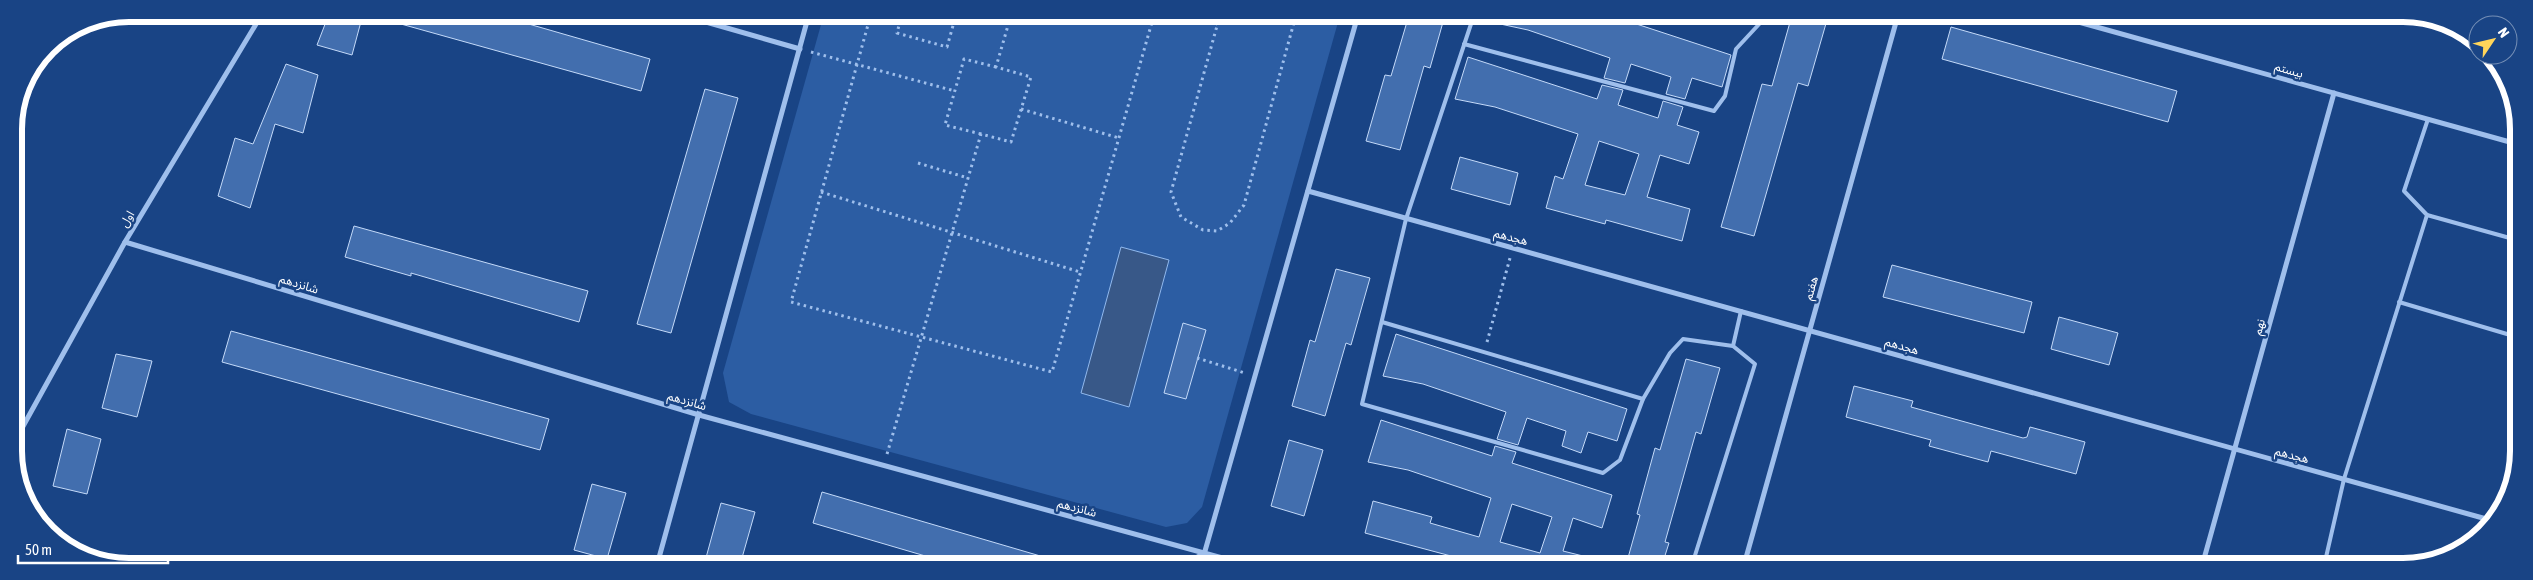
<svg xmlns="http://www.w3.org/2000/svg" width="2533" height="580" viewBox="0 0 2533 580" font-family="'Asap Condensed','Noto Sans Arabic',sans-serif">
<style>
.green{fill:#2c5da3}
.water{fill:#385888;stroke:#91b9ee}
.building{fill:#426eae;stroke:#c4daf9;fill-rule:evenodd}
.lines{fill:none;stroke-linecap:round;stroke-linejoin:round}
.path{stroke:#9fbfec;stroke-width:3;stroke-dasharray:2.5 4;stroke-linecap:butt}
.service{stroke:#9fbfec;stroke-width:4}
.minor{stroke:#9fbfec;stroke-width:5}
.labels{text-anchor:middle;dominant-baseline:central;stroke-width:5;stroke-linejoin:round;paint-order:stroke}
.street-label{font-size:12px;fill:#fff;stroke:#194485}
.rim{fill:none;stroke:#fff;stroke-width:6}
</style>
<rect width="100%" height="100%" fill="#194485"/>
<!-- green -->
<polygon class="green" points="824,14 1340,15 1202,507 1187,523 1166,527 751,414 729,402 723,373"/>
<!-- water -->
<polygon class="water" points="1121,247 1169,260 1129,407 1081,393"/>
<!-- building -->
<g class="building">
<polygon points="329,14 363,14 352,55 317,45"/>
<polygon points="383,14 494,14 650,59 641,91 383,19"/>
<polygon points="1409,15 1445,15 1430,68 1424,66 1400,150 1366,141 1385,75 1391,76"/>
<polygon points="1492,15 1609,15 1731,55 1722,87 1692,78 1685,99 1666,94 1671,77 1631,64 1625,83 1604,78 1610,58 1528,30 1491,22"/>
<polygon points="1792,15 1811,15 1827,20 1808,86 1798,83 1754,236 1721,227 1762,84 1772,86"/>
<polygon points="1951,27 2177,91 2168,122 1942,59"/>
<path d="M1468,57L1597,99L1602,85L1623,90L1618,105L1658,118L1663,101L1683,107L1677,125L1699,132L1689,164L1660,155L1647,197L1690,209L1682,241L1606,220L1605,224L1546,208L1555,176L1563,179L1578,134L1495,107L1455,99ZM1599,141L1639,154L1625,195L1585,185Z"/>
<polygon points="286,64 318,75 303,133 275,124 250,208 218,196 235,138 253,144"/>
<polygon points="705,89 738,98 671,333 637,324"/>
<polygon points="1460,157 1518,173 1510,205 1451,189"/>
<polygon points="354,226 588,291 579,322 411,273 411,276 345,257"/>
<polygon points="1892,265 2032,302 2024,333 1883,297"/>
<polygon points="1336,269 1370,278 1351,345 1346,343 1325,416 1292,406 1310,340 1315,342"/>
<polygon points="2059,317 2118,333 2109,365 2051,349"/>
<polygon points="1183,323 1206,330 1186,399 1164,393"/>
<polygon points="231,331 549,419 540,450 222,362"/>
<polygon points="1396,334 1627,409 1617,441 1588,432 1581,453 1562,446 1566,431 1527,418 1518,445 1497,439 1506,412 1423,384 1383,376"/>
<polygon points="116,354 152,361 137,417 102,408"/>
<polygon points="1686,359 1720,368 1701,434 1696,432 1665,542 1669,543 1662,565 1626,565 1640,515 1637,514 1655,448 1660,450"/>
<polygon points="1854,386 1913,401 1911,407 2023,438 2027,437 2030,427 2085,442 2076,474 1991,451 1988,462 1929,446 1931,440 1846,417"/>
<path d="M1381,420L1492,456L1495,446L1516,452L1512,463L1612,495L1602,528L1573,518L1563,551L1599,560L1598,565H1458L1449,563L1451,556L1365,533L1373,501L1432,517L1430,523L1479,537L1491,498L1408,470L1368,462ZM1512,504L1552,517L1540,553L1500,542Z"/>
<polygon points="67,429 101,439 87,494 53,486"/>
<polygon points="1289,440 1323,450 1304,516 1271,506"/>
<polygon points="592,484 626,493 607,559 574,550"/>
<polygon points="822,492 1054,560 1053,565 956,565 813,523"/>
<polygon points="721,503 755,512 740,565 704,565"/>
</g>
<g class="lines">
<!-- path -->
<g class="path">
<polyline points="871,14 791,302 1052,372 1154,15"/>
<polyline points="902,14 897,33 947,47 956,15"/>
<polyline points="1185,15 1217,24"/>
<polyline points="1220,15 1171,192 1181,217 1203,230 1217,231 1230,223 1244,205 1296,15"/>
<polyline points="811,52 955,91"/>
<polyline points="1021,109 1119,138"/>
<polyline points="981,134 945,125 964,59 996,67"/>
<polyline points="918,163 968,178"/>
<polyline points="821,192 1080,272"/>
<polyline points="1487,342 1510,258"/>
<polyline points="1197,358 1245,373"/>
<polyline points="887,454 981,134 1011,142 1031,77 996,67 1011,15"/>
</g>
<!-- service -->
<g class="service">
<polyline points="1474,15 1406,219 1362,404 1603,473 1620,460 1643,399 1670,353 1683,339 1733,346 1741,311"/>
<polyline points="1464,44 1714,111 1725,96 1736,49 1762,21 1764,15"/>
<polyline points="2427,215 2517,240"/>
<polyline points="2399,302 2517,337"/>
<polyline points="1382,322 1643,399"/>
<polyline points="778,565 779,559 808,565"/>
<polyline points="1181,565 1204,553"/>
<polyline points="1692,565 1755,364 1733,346"/>
<polyline points="2324,566 2344,479 2427,215 2404,191 2428,119"/>
</g>
<!-- minor -->
<g class="minor">
<polyline points="678,14 800,49"/>
<polyline points="2057,16 2517,144"/>
<polyline points="1308,191 2490,520"/>
<polyline points="125,242 699,415 1248,565"/>
<polyline points="16,439 125,242 262,14"/>
<polyline points="657,565 809,14"/>
<polyline points="1201,565 1358,15"/>
<polyline points="1744,565 1898,15"/>
<polyline points="2202,566 2334,93"/>
</g>
</g>
<g class="labels">
<!-- street labels -->
<g class="street-label">
<text transform="translate(2289 70) rotate(16)">بیستم</text>
<text transform="translate(127 219) rotate(-59)">اول</text>
<text transform="translate(1511 237) rotate(15)">هجدهم</text>
<text transform="translate(299 284) rotate(17)">شانزدهم</text>
<text transform="translate(1811 288) rotate(-74)">هفتم</text>
<text transform="translate(2259 327) rotate(-74)">نهم</text>
<text transform="translate(1902 346) rotate(16)">هجدهم</text>
<text transform="translate(687 401) rotate(16)">شانزدهم</text>
<text transform="translate(2292 455) rotate(15)">هجدهم</text>
<text transform="translate(1077 508) rotate(15)">شانزدهم</text>
</g>
</g>
<!-- crop -->
<path d="M0 0H2533V580H0ZM129 22H2403A107 107 0 0 1 2510 129V451A107 107 0 0 1 2403 558H129A107 107 0 0 1 22 451V129A107 107 0 0 1 129 22Z" fill="#194485" fill-rule="evenodd"/>
<path class="rim" d="M129 22H2403A107 107 0 0 1 2510 129V451A107 107 0 0 1 2403 558H129A107 107 0 0 1 22 451V129A107 107 0 0 1 129 22Z"/>
<!-- north arrow -->
<g transform="translate(2493 40) rotate(55)"><circle r="24" fill="#194485" stroke="#758fb6"/>
<path d="M0-4L9 19L0 12L-9 19Z" fill="#ffd55a"/>
<text y="-8" font-size="14" font-weight="bold" text-anchor="middle" fill="#ffffff">N</text>
</g>
<!-- scale -->
<path d="M18 555v8h150v-8" fill="none" stroke="#ffffff" stroke-width="2.5"/>
<text x="25" y="555" font-size="15" fill="#ffffff" stroke="#194485" stroke-width="4" paint-order="stroke">50 m</text>
</svg>
